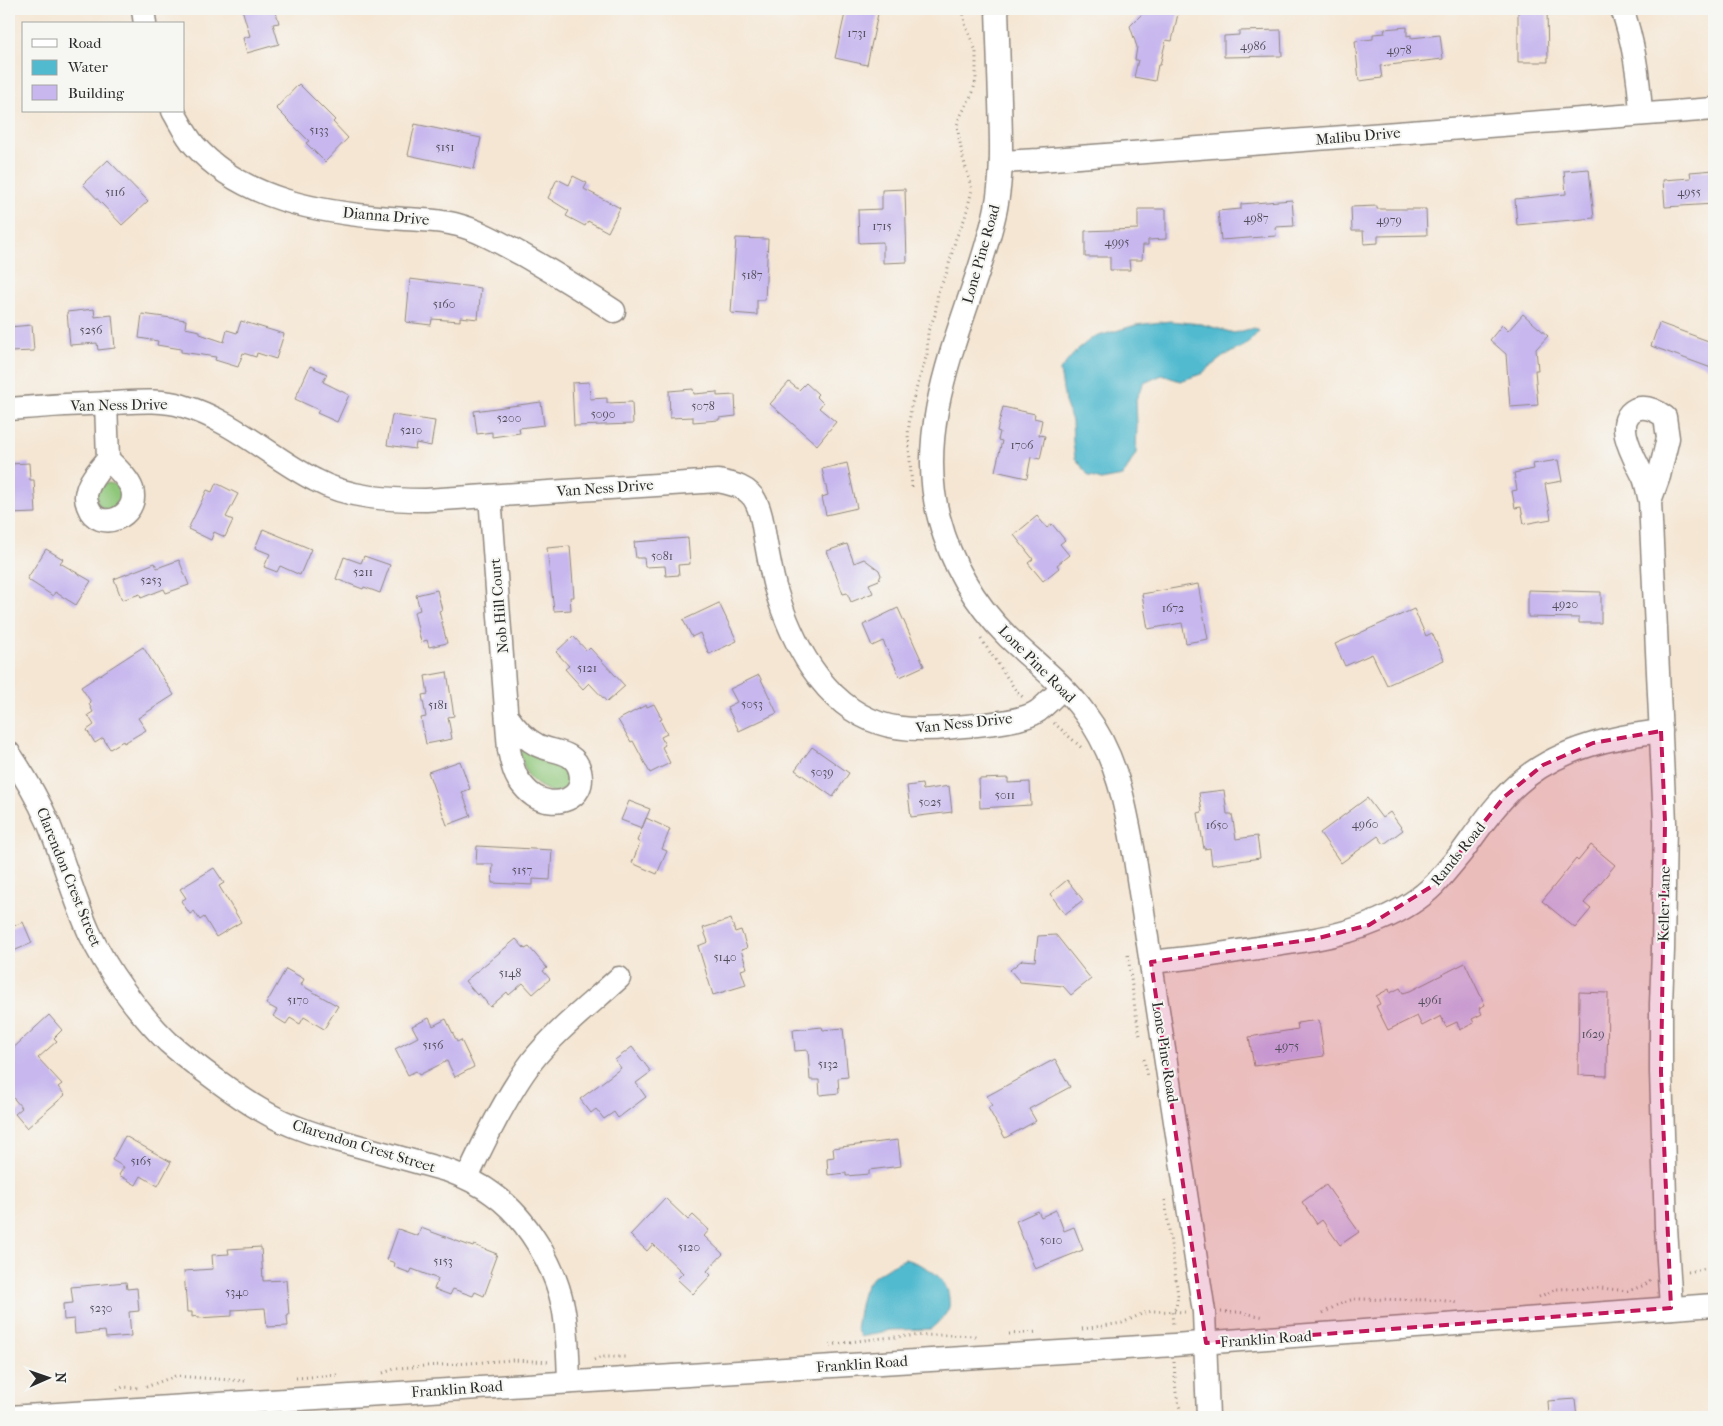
<svg xmlns="http://www.w3.org/2000/svg" width="1723" height="1426" viewBox="0 0 1723 1426" font-family="'IM FELL French Canon',serif">
<style>
.green{fill:#8fc77a;stroke:#5d7952}
.water{fill:#51bacf;stroke:#3e727d}
.building{fill:#c7b7ee}
.lines{fill:none;stroke-linecap:round;stroke-linejoin:round}
.minor-casing{stroke:#90887f;stroke-width:25}
.path{stroke:#90887f;stroke-width:3;stroke-dasharray:1 4;stroke-linecap:butt}
.minor{stroke:#fff;stroke-width:22}
.marked{fill:#c2185b;fill-opacity:0.2;stroke:#c2185b;stroke-width:4;stroke-dasharray:10 6;stroke-linejoin:round}
.labels{text-anchor:middle;dominant-baseline:central;stroke-width:4;stroke-linejoin:round;paint-order:stroke}
.number-label{font-size:12px;fill:#524e5c}
.street-label{font-size:15px;fill:#2b2b2b;stroke:#f6f6f2}
</style>
<rect width="100%" height="100%" fill="#f6f6f2"/>
<filter id="ink" filterUnits="userSpaceOnUse"><feTurbulence type="fractalNoise" baseFrequency=".02" numOctaves="2"/><feDisplacementMap in="SourceGraphic" scale="10" xChannelSelector="R" yChannelSelector="G"/><feConvolveMatrix kernelMatrix="1 2 1 2 8 2 1 2 1" color-interpolation-filters="sRGB"/></filter>
<filter id="wash" filterUnits="userSpaceOnUse"><feTurbulence type="fractalNoise" baseFrequency=".0096" numOctaves="4" result="noise"/><feDisplacementMap in="SourceGraphic" scale="20" xChannelSelector="R" yChannelSelector="G"/><feGaussianBlur stdDeviation="1.12" result="paint"/><feColorMatrix in="noise" values="0 0 0 0 0 0 0 0 0 0 0 0 0 0 0 0 0 1.4 0 .05"/><feComposite in="paint" operator="in"/></filter>
<g filter="url(#wash)">
<rect width="100%" height="100%" fill="#f5e6d3"/>
<!-- green -->
<g class="green">
<path d="M108,483C121,484 122,491 122,503L108,511L98,505C96,494 95,487 108,483Z"/>
<path d="M521,747L561,762L571,772L568,788L554,793C527,782 526,775 519,749Z"/>
</g>
<!-- water -->
<g class="water">
<polygon points="1170,321 1201,324 1234,333 1254,328 1259,331 1246,345 1224,356 1201,374 1180,381 1162,375 1144,383 1136,399 1137,426 1136,453 1123,476 1101,480 1089,476 1075,458 1073,442 1072,421 1065,402 1060,370 1077,350 1092,338 1136,325"/>
<path d="M905,1259C924,1265 948,1276 949,1299C949,1302 950,1305 949,1307C947,1315 937,1323 931,1329L890,1330L861,1337L856,1329C858,1318 861,1291 868,1283C875,1273 894,1264 905,1259Z"/>
</g>
<g id="blocks">
<!-- building -->
<g class="building">
<polygon points="242,9 275,9 279,23 273,24 279,44 247,53 243,38 250,36"/>
<polygon points="846,9 879,9 867,65 835,58"/>
<polygon points="1147,9 1179,9 1172,41 1166,40 1160,65 1158,65 1155,81 1134,77 1138,60 1135,60 1137,47 1130,26"/>
<polygon points="1518,9 1547,9 1548,62 1518,62"/>
<polygon points="1407,27 1407,36 1411,35 1411,38 1440,35 1443,59 1380,66 1382,78 1359,81 1355,41 1373,39 1373,34 1385,33 1384,29"/>
<polygon points="1281,30 1282,56 1224,57 1224,36 1239,35 1239,31"/>
<polygon points="299,84 335,120 333,122 348,138 325,162 306,143 309,141 276,108"/>
<polygon points="415,124 481,138 474,169 408,155"/>
<polygon points="108,160 148,201 122,225 83,184"/>
<polygon points="1589,169 1594,218 1517,225 1515,199 1566,194 1564,171"/>
<polygon points="1714,170 1714,204 1665,207 1663,180 1691,178 1690,172"/>
<polygon points="573,176 587,183 584,189 620,208 608,232 588,221 585,226 566,216 569,211 548,198 557,179 569,185"/>
<polygon points="905,189 907,262 883,263 883,242 859,243 858,210 882,209 882,190"/>
<polygon points="1292,200 1294,226 1275,227 1276,236 1221,240 1218,211 1241,209 1241,204"/>
<polygon points="1377,206 1377,209 1426,209 1427,235 1378,236 1378,243 1364,244 1363,231 1352,231 1351,207"/>
<polygon points="1138,209 1166,209 1166,239 1148,240 1148,245 1143,245 1142,260 1129,260 1130,270 1110,270 1110,257 1085,257 1085,231 1138,229"/>
<polygon points="736,238 768,239 765,300 757,300 757,315 731,313"/>
<polygon points="410,279 481,288 478,319 460,317 460,321 432,319 431,325 406,322"/>
<polygon points="94,309 95,317 112,315 115,348 98,350 97,343 70,345 67,312"/>
<polygon points="142,314 186,320 185,328 200,331 200,334 224,342 227,330 237,333 241,321 284,334 276,359 257,353 256,357 243,353 238,367 215,360 216,357 181,352 181,349 157,345 158,341 139,338"/>
<polygon points="1523,314 1548,336 1536,349 1538,370 1535,370 1538,405 1510,407 1506,354 1490,340 1502,325 1508,331"/>
<polygon points="1659,323 1714,343 1714,369 1651,346"/>
<polygon points="32,325 34,351 9,352 9,327"/>
<polygon points="310,366 327,374 323,382 349,395 337,422 317,413 319,410 295,399"/>
<polygon points="589,382 590,399 607,398 607,403 632,402 633,424 574,426 572,383"/>
<polygon points="789,382 799,390 806,383 818,394 816,396 823,403 819,408 836,422 817,445 770,404"/>
<polygon points="693,389 694,394 717,392 717,396 735,395 736,416 719,418 719,420 693,422 693,417 670,418 669,391"/>
<polygon points="541,402 544,425 519,428 520,433 492,437 492,432 477,434 474,411"/>
<polygon points="1003,407 1035,414 1034,418 1042,420 1039,435 1045,436 1040,459 1031,457 1027,478 995,471 1002,441 998,440 1000,432 997,431"/>
<polygon points="392,415 435,421 431,446 416,443 415,449 387,445"/>
<polygon points="1558,460 1562,481 1545,484 1551,519 1524,524 1521,507 1515,508 1512,491 1517,490 1514,473 1534,469 1533,464"/>
<polygon points="29,463 30,480 34,480 36,513 9,514 9,464"/>
<polygon points="847,463 857,508 826,515 822,497 828,495 822,469"/>
<polygon points="216,483 238,494 226,517 233,520 225,537 214,532 211,540 188,529 207,490 212,492"/>
<polygon points="1037,516 1047,528 1052,524 1065,540 1060,544 1069,555 1057,565 1059,568 1043,581 1028,563 1033,559 1014,535"/>
<polygon points="263,529 311,549 300,575 280,566 277,572 264,567 270,554 255,548"/>
<polygon points="688,538 690,564 678,565 679,575 666,576 665,566 645,567 644,558 636,558 634,542"/>
<polygon points="847,544 854,563 864,559 879,570 881,575 879,580 869,584 873,593 851,602 847,593 843,594 827,551"/>
<polygon points="570,546 574,597 570,597 571,610 554,611 547,548"/>
<polygon points="46,549 63,559 60,563 91,581 76,605 55,592 53,596 27,579"/>
<polygon points="364,556 390,565 380,593 364,587 363,589 336,579 344,557 361,563"/>
<polygon points="179,560 189,585 166,593 164,589 141,598 140,594 122,600 114,579 155,563 157,568"/>
<polygon points="1198,584 1208,639 1186,643 1182,623 1148,629 1142,594"/>
<polygon points="437,590 442,610 439,611 447,643 429,647 427,640 421,642 414,612 420,610 416,595"/>
<polygon points="1528,590 1601,592 1601,623 1579,623 1579,618 1528,617"/>
<polygon points="719,603 737,641 709,654 700,633 692,637 683,620"/>
<polygon points="898,608 924,666 900,677 883,641 872,646 863,625"/>
<polygon points="1414,609 1426,636 1432,633 1444,660 1387,685 1372,654 1345,666 1335,644"/>
<polygon points="573,636 587,651 590,648 625,686 607,702 589,683 583,689 565,669 569,666 556,652"/>
<polygon points="143,647 174,695 138,718 146,730 124,743 123,741 110,749 103,738 95,743 87,730 94,725 88,715 93,712 89,704 91,702 81,687"/>
<polygon points="447,672 454,716 448,717 452,739 426,744 421,718 426,717 422,695 428,694 425,676"/>
<polygon points="759,675 777,713 739,731 727,707 737,702 730,689"/>
<polygon points="654,704 662,719 660,720 667,734 661,737 665,745 662,747 670,763 650,773 633,741 631,742 618,720 646,705 647,707"/>
<polygon points="812,747 849,773 833,797 795,770"/>
<polygon points="460,761 470,789 462,792 471,816 447,825 428,772"/>
<polygon points="1008,778 1008,783 1030,782 1031,805 980,808 979,779"/>
<polygon points="922,784 923,790 949,786 952,812 911,817 907,786"/>
<polygon points="1224,790 1227,814 1232,814 1236,839 1257,836 1260,858 1212,865 1210,848 1204,849 1198,813 1202,812 1199,793"/>
<polygon points="1367,798 1382,818 1390,812 1403,830 1384,844 1378,836 1341,863 1320,833"/>
<polygon points="629,801 650,809 642,828 621,820"/>
<polygon points="646,818 670,829 662,849 667,851 657,874 632,863 640,843 637,841"/>
<polygon points="1591,845 1615,865 1584,903 1591,909 1575,928 1542,901 1576,859 1578,861"/>
<polygon points="477,846 552,850 550,880 533,879 533,885 492,883 493,864 476,864"/>
<polygon points="214,868 224,883 219,886 241,922 216,937 204,917 200,920 194,911 190,914 181,901 186,898 180,889"/>
<polygon points="1067,880 1083,900 1065,914 1050,894"/>
<polygon points="731,919 735,932 741,930 747,948 741,950 747,968 741,970 746,985 713,995 698,946 708,942 703,928"/>
<polygon points="23,922 32,943 9,953 9,928"/>
<polygon points="1056,935 1091,979 1071,995 1063,986 1020,982 1010,970 1022,960 1035,961 1038,936"/>
<polygon points="516,939 525,949 529,947 547,968 543,971 550,979 533,994 523,983 509,995 507,992 490,1007 479,993 477,995 465,981"/>
<polygon points="1465,963 1485,1005 1479,1008 1482,1014 1472,1019 1474,1023 1460,1030 1457,1022 1446,1027 1441,1016 1422,1026 1417,1016 1388,1030 1376,1006 1380,1004 1376,996 1389,989 1390,993 1400,988 1403,993 1410,991"/>
<polygon points="286,969 304,979 301,985 338,1006 324,1029 304,1017 300,1024 290,1018 286,1024 273,1016 277,1010 266,1004"/>
<polygon points="1579,992 1608,993 1607,1076 1578,1075"/>
<polygon points="49,1015 62,1030 54,1038 57,1041 38,1058 62,1084 58,1087 65,1095 27,1128 15,1114 22,1108 9,1093 9,1052"/>
<polygon points="429,1018 433,1026 446,1019 457,1042 461,1040 474,1067 455,1077 447,1061 419,1075 416,1071 408,1075 395,1049 418,1037 412,1026"/>
<polygon points="1319,1020 1324,1056 1254,1066 1249,1037 1298,1029 1297,1023"/>
<polygon points="822,1027 823,1030 843,1028 848,1077 838,1078 839,1093 820,1095 819,1080 810,1080 808,1050 795,1051 793,1030"/>
<polygon points="632,1047 651,1072 636,1083 646,1097 618,1118 614,1112 604,1119 596,1109 591,1113 580,1099 621,1068 615,1060"/>
<polygon points="1055,1059 1070,1087 1029,1109 1036,1121 1005,1138 988,1108 992,1105 987,1096"/>
<polygon points="125,1136 171,1162 158,1186 141,1176 136,1185 119,1175 124,1167 112,1160"/>
<polygon points="898,1140 901,1166 869,1170 869,1174 846,1176 846,1173 828,1175 827,1158 834,1157 833,1148"/>
<polygon points="1326,1185 1359,1232 1340,1245 1322,1220 1317,1224 1302,1202"/>
<polygon points="665,1198 688,1220 693,1215 709,1230 704,1236 723,1254 707,1271 711,1275 693,1294 677,1279 683,1273 653,1244 647,1251 630,1235"/>
<polygon points="1056,1210 1064,1231 1074,1227 1083,1250 1035,1269 1016,1221 1038,1211 1041,1217"/>
<polygon points="421,1228 473,1247 474,1245 497,1254 490,1273 492,1274 484,1296 475,1292 473,1296 453,1289 450,1295 434,1289 438,1279 412,1269 410,1273 394,1267 395,1263 387,1260 398,1229 418,1236"/>
<polygon points="261,1247 263,1281 286,1280 289,1315 287,1316 288,1326 267,1327 265,1308 232,1310 232,1316 198,1318 197,1316 192,1317 192,1312 187,1312 184,1271 213,1269 212,1255 229,1254 228,1249"/>
<polygon points="126,1282 127,1289 137,1288 139,1311 129,1312 131,1336 106,1338 105,1331 75,1334 74,1319 64,1320 63,1304 73,1303 71,1287"/>
<polygon points="1575,1399 1577,1417 1549,1417 1548,1401"/>
</g>
</g>
</g>
<g filter="url(#ink)">
<use href="#blocks" fill-opacity="0" stroke="#90887f" stroke-width="1"/>
<g class="lines">
<defs>
<g id="minor">
<polyline points="143,9 145,24"/>
<path d="M997,9C998,40 999,71 1000,101C1001,137 1003,173 996,208C992,228 986,247 980,266C954,346 916,433 939,518C951,564 975,604 1008,637C1034,662 1063,683 1084,712C1117,755 1126,807 1135,859L1204,1312L1208,1417"/>
<path d="M1622,9C1634,43 1639,78 1641,114"/>
<path d="M173,111C180,123 186,136 195,146C243,200 322,213 390,218C413,220 436,219 458,225C481,231 502,244 523,255C554,273 584,291 614,311"/>
<polyline points="1001,162 1039,160 1714,109"/>
<path d="M106,403L108,459C100,469 90,479 87,491C85,496 86,501 88,506C98,534 140,517 132,489C128,478 116,468 108,459"/>
<path d="M9,409C43,406 77,404 111,403C134,402 161,399 183,406C233,420 270,457 315,480C348,498 389,500 426,500L718,481C733,484 749,487 756,502C762,513 763,527 765,538C768,555 771,571 775,587C791,640 822,704 879,723C902,731 929,730 954,727C975,725 1021,723 1038,711C1047,704 1055,695 1063,688"/>
<path d="M490,496L509,750C511,760 513,771 518,779C522,785 528,792 534,796C554,809 587,800 580,771C575,750 553,753 537,745C524,738 515,728 507,716"/>
<path d="M1650,501C1648,494 1647,486 1644,478C1637,462 1610,421 1636,409C1647,405 1657,411 1665,417L1668,438L1659,476L1650,501L1665,822L1663,950L1661,1004V1072L1666,1227L1671,1308"/>
<path d="M9,753C24,775 37,797 48,822C63,858 73,896 89,932C106,969 138,1013 168,1042C184,1056 201,1069 219,1082C245,1101 272,1119 304,1130C319,1136 335,1139 351,1144C384,1153 416,1162 449,1171C465,1177 480,1184 493,1194C527,1218 555,1266 563,1306C568,1331 568,1356 569,1382"/>
<path d="M1151,962L1206,956L1315,939C1355,932 1406,914 1435,884C1444,874 1453,863 1462,852C1481,826 1500,797 1526,777C1565,747 1613,737 1661,731"/>
<path d="M467,1178C485,1139 507,1094 533,1060C556,1031 592,1003 619,978"/>
<polyline points="9,1417 1174,1345 1714,1305"/>
</g>
</defs>
<!-- minor casing -->
<use href="#minor" class="minor-casing"/>
<!-- path -->
<g class="path">
<polyline points="912,487 908,435 911,406 927,354 928,331 935,315 938,292 946,275 956,238 965,218 972,190 962,154 957,126 959,119 973,92 976,80 976,51 965,24 963,9"/>
<polyline points="981,639 1017,692 1024,698"/>
<polyline points="1054,723 1083,749"/>
<polyline points="1128,955 1135,1009 1140,1036"/>
<polyline points="1144,1059 1147,1077"/>
<polyline points="1165,1200 1178,1295 1176,1308 1172,1312 1173,1326"/>
<polyline points="1688,1272 1707,1268 1714,1269"/>
<polyline points="1539,1297 1556,1289 1600,1288 1628,1291 1645,1285 1650,1280"/>
<polyline points="1221,1312 1238,1312 1265,1317"/>
<polyline points="1323,1313 1343,1302 1355,1299 1440,1300 1458,1303"/>
<polyline points="1082,1329 1122,1323 1144,1313 1153,1311 1185,1312"/>
<polyline points="1009,1334 1038,1332"/>
<path d="M830,1345C881,1337 924,1333 976,1336"/>
<polyline points="594,1360 602,1357 627,1357"/>
<polyline points="1174,1362 1176,1393 1182,1417"/>
<polyline points="383,1373 397,1368 513,1360 551,1362"/>
<polyline points="296,1378 337,1375"/>
<polyline points="146,1387 175,1376 245,1381"/>
<polyline points="117,1390 123,1387 140,1388"/>
</g>
<!-- minor -->
<use href="#minor" class="minor"/>
</g>
</g>
<!-- marked area -->
<path class="marked" d="M1661,731L1665,822L1661,1072L1671,1308L1206,1343L1151,962L1315,939L1369,925L1434,885L1504,797L1543,765L1593,743Z"/>
<g class="labels">
<!-- number labels -->
<g class="number-label">
<text x="857" y="33">1731</text>
<text x="1253" y="46">4986</text>
<text x="1399" y="50">4978</text>
<text x="319" y="130">5133</text>
<text x="445" y="147">5151</text>
<text x="115" y="192">5116</text>
<text x="1689" y="192">4955</text>
<text x="1256" y="218">4987</text>
<text x="1389" y="220">4979</text>
<text x="882" y="226">1715</text>
<text x="1117" y="242">4995</text>
<text x="752" y="275">5187</text>
<text x="444" y="304">5160</text>
<text x="91" y="330">5256</text>
<text x="703" y="406">5078</text>
<text x="603" y="414">5090</text>
<text x="509" y="418">5200</text>
<text x="411" y="430">5210</text>
<text x="1022" y="445">1706</text>
<text x="662" y="556">5081</text>
<text x="363" y="572">5211</text>
<text x="151" y="580">5253</text>
<text x="1565" y="604">4920</text>
<text x="1173" y="608">1672</text>
<text x="587" y="668">5121</text>
<text x="752" y="704">5053</text>
<text x="438" y="705">5181</text>
<text x="822" y="772">5039</text>
<text x="1005" y="795">5011</text>
<text x="930" y="802">5025</text>
<text x="1365" y="824">4960</text>
<text x="1217" y="825">1650</text>
<text x="522" y="870">5157</text>
<text x="725" y="957">5140</text>
<text x="510" y="973">5148</text>
<text x="298" y="1000">5170</text>
<text x="1430" y="1000">4961</text>
<text x="1593" y="1034">1629</text>
<text x="433" y="1045">5156</text>
<text x="1287" y="1046">4975</text>
<text x="828" y="1064">5132</text>
<text x="141" y="1161">5165</text>
<text x="1051" y="1240">5010</text>
<text x="689" y="1247">5120</text>
<text x="443" y="1261">5153</text>
<text x="237" y="1292">5340</text>
<text x="101" y="1308">5230</text>
</g>
<!-- street labels -->
<g class="street-label">
<text transform="translate(1358 136) rotate(-5)">Malibu Drive</text>
<text transform="translate(386 216) rotate(5)">Dianna Drive</text>
<text transform="translate(981 254) rotate(-74)">Lone Pine Road</text>
<text transform="translate(119 405) rotate(-1)">Van Ness Drive</text>
<text transform="translate(605 488) rotate(-4)">Van Ness Drive</text>
<text transform="translate(499 606) rotate(-95)">Nob Hill Court</text>
<text transform="translate(1037 664) rotate(45)">Lone Pine Road</text>
<text transform="translate(964 723) rotate(-6)">Van Ness Drive</text>
<text transform="translate(1458 854) rotate(-51)">Rands Road</text>
<text transform="translate(69 877) rotate(68)">Clarendon Crest Street</text>
<text transform="translate(1664 904) rotate(-89)">Keller Lane</text>
<text transform="translate(1165 1052) rotate(81)">Lone Pine Road</text>
<text transform="translate(364 1146) rotate(17)">Clarendon Crest Street</text>
<text transform="translate(1266 1339) rotate(-4)">Franklin Road</text>
<text transform="translate(862 1364) rotate(-4)">Franklin Road</text>
<text transform="translate(457 1389) rotate(-4)">Franklin Road</text>
</g>
</g>
<!-- margin -->
<rect width="1723" height="1426" fill="none" stroke="#f6f6f2" stroke-width="30"/>
<!-- legend -->
<rect x="22" y="22" width="162" height="90" fill="#f6f6f2" stroke="#a5a5a2"/>
<rect x="32" y="39" width="25" height="8" fill="#ffffff" stroke="#a5a5a2"/>
<text x="68" y="48" font-size="15" fill="#2b2b2b">Road</text>
<rect x="32" y="60" width="25" height="15" fill="#51bacf" stroke="#a5a5a2"/>
<text x="68" y="72" font-size="15" fill="#2b2b2b">Water</text>
<rect x="32" y="85" width="25" height="15" fill="#c7b7ee" stroke="#a5a5a2"/>
<text x="68" y="98" font-size="15" fill="#2b2b2b">Building</text>
<!-- north arrow -->
<g transform="translate(48 1378) rotate(88)" stroke="#f6f6f2" stroke-width="4" paint-order="stroke">
<path d="M0-4L9 19L0 12L-9 19Z" fill="#2b2b2b"/>
<text y="-8" font-size="14" font-weight="bold" text-anchor="middle" fill="#2b2b2b">N</text>
</g>
</svg>
